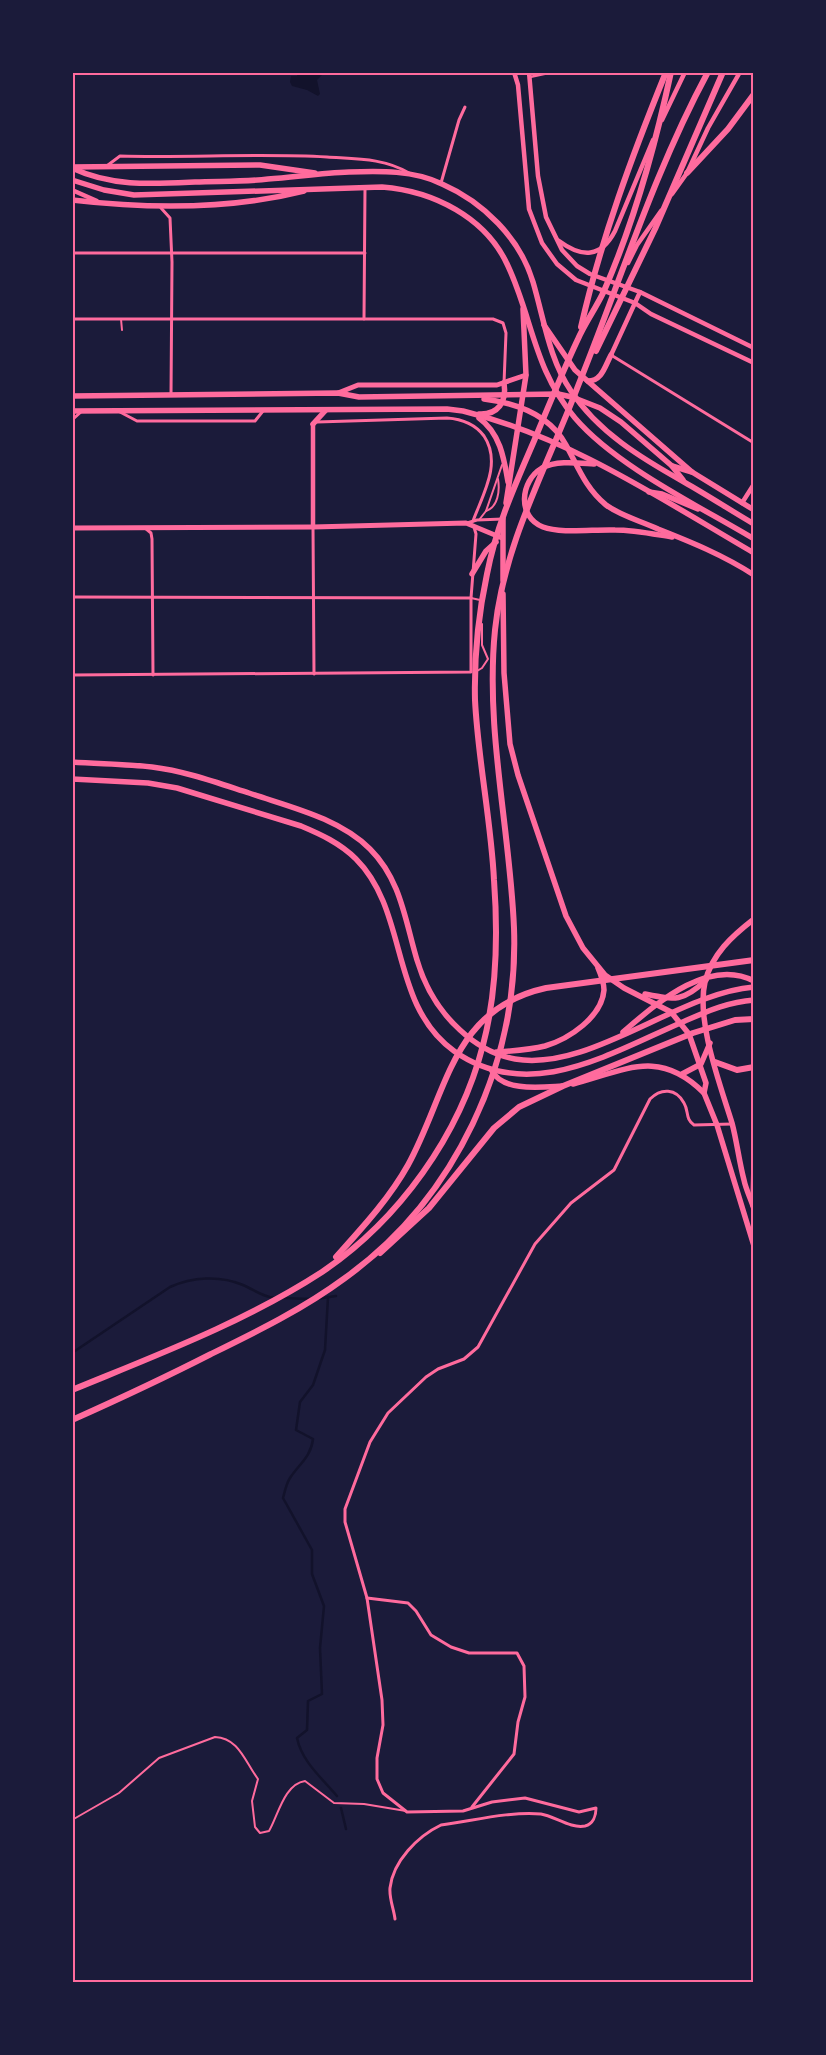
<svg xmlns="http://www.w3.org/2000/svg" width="826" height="2055" viewBox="0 0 826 2055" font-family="'Source Serif 4',serif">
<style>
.water{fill:#12122b}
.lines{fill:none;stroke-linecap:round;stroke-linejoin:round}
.stream{stroke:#12122b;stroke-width:2.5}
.service{stroke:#ff6b9d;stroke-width:2}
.pedestrian{stroke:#ff6b9d;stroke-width:2.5}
.minor{stroke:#ff6b9d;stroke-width:3}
.tertiary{stroke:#ff6b9d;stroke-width:4.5}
.secondary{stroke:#ff6b9d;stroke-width:5}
.primary{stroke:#ff6b9d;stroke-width:5.5}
.trunk{stroke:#ff6b9d;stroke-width:5.5}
.motorway{stroke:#ff6b9d;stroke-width:6}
.neatline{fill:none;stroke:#ff6b9d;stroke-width:2}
</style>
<rect width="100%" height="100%" fill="#1b1b3a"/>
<!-- water -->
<polygon class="water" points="298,73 324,73 317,80 320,94 318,96 307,90 292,86 290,82 291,76 297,76"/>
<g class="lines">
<!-- stream -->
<g class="stream">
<path d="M328,1297L325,1350L313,1385L300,1402L296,1430L313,1439C311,1457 299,1464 290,1478C286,1484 285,1491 283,1498L312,1550V1574L324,1606L320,1648L322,1694L308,1701L307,1730L297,1738C302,1762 322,1778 337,1796"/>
<polyline points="281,1298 310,1299"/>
<polyline points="316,1299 336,1296"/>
<path d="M72,1353L170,1287C192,1277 220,1275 243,1285C255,1290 262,1297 275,1298"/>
<polyline points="341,1808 346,1829"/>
</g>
<!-- service -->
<g class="service">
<polyline points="121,319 122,330"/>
<path d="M486,511C498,507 500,491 498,479"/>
<polyline points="479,520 486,511 502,465"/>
<polyline points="471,598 480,600"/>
<polyline points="477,671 482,668 488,659 482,645 482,624"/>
<path d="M72,1820L119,1793L159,1758L215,1737C239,1738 245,1762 258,1779L252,1801L255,1827L260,1833L269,1831C278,1816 284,1784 305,1781L334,1803L364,1804L406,1811"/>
</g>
<!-- pedestrian -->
<polyline class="pedestrian" points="530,77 553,72"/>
<!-- minor -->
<g class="minor">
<path d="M108,165L120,156C189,158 258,153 327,157C356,159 384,158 409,173"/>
<polyline points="441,183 459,120 465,107"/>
<polyline points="161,208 170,218 172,262 171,395"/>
<polyline points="72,253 365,253"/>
<polyline points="72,319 493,319 503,323 506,333 504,383"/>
<polyline points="364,319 365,188"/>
<polyline points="611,355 754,443"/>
<polyline points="120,412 137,421 255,421 263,411"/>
<polyline points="72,420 82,411"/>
<path d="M317,422L447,418C462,419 475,424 484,436C502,463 483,494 473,521"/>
<polyline points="467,523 477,520 503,519"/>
<polyline points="313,527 314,674"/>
<polyline points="145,528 151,533 152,539 153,675"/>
<polyline points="72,597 471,598"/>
<polyline points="72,675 471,672 471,598 476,534 474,527"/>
<polyline points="367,1598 408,1603 416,1611 431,1635 451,1647 469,1653 517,1653 524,1666 525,1697 518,1722 514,1754 472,1807"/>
<path d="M395,1919C394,1910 389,1898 390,1888C393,1861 418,1836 441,1825C472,1821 510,1811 541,1814C554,1816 571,1829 585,1826C593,1824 596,1816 596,1808L579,1812L525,1798L492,1802L463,1811L407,1812L383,1793L377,1779V1758L383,1725L382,1700L367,1598L345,1522V1509L370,1442L388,1413L426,1377L438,1369L464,1359L478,1347L535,1244L571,1203L614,1170L650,1099C661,1088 676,1088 684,1103C689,1111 685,1119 694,1125L732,1124"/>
</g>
<!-- tertiary -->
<g class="tertiary">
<polyline points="514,72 518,85 529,209 542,243 557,264 576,280 635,303 651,314 754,363"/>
<polyline points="529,72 538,176 546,217 562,250 577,266 590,274 640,292 754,348"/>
<polyline points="662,120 685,72"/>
<polyline points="72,190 97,201"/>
<polyline points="672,194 687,173 708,128 740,72"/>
<path d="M559,241C582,258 601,258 615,231L653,140"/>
<polyline points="628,263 637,245 661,211"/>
<polyline points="611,355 640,292"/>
<polyline points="313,424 313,527"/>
<polyline points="742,503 754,484"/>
</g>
<!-- secondary -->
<g class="secondary">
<polyline points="338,393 358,385 497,385 526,375"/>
<polyline points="72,528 313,527 466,523 502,538"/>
</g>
<!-- primary -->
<g class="primary">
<polyline points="72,167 260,165 315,173"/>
<path d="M72,200C149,209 229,210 304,191"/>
<polyline points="544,325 575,370 692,472 754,510"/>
<path d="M588,381C602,381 605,366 611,355"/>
<polyline points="72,396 338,393 359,397 558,394 572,397 600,408 621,422 672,466 692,472"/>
<path d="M484,399C516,403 550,415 566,445C578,467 586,489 606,505C621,516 641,521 658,529C691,542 723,555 754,575"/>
<path d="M72,411L447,409L463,411C569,437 661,499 754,553"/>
<path d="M479,414C498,415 507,402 504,383"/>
<path d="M479,418C500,433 504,458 508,482"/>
<polyline points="313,424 325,411"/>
<path d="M594,464C578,463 557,460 542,468C520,481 517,517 543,527C561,534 595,529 615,530C634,530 653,534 672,537"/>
<polyline points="506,503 526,375 523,309"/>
<polyline points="472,574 486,551 496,542"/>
<polyline points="503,580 503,519"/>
<polyline points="503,594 504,673 510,744 518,775 566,916 583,948 605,975 624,988 671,1012 689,1034 706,1083 704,1093 717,1125 754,1246"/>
<path d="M754,919C732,936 712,954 705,982C696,1021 720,1084 732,1123C737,1142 739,1161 744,1180C746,1190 751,1199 754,1209"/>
<path d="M645,994C675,1000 683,1002 706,980"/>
</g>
<!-- trunk -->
<g class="trunk">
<path d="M72,168C112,187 153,184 195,182C219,181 244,182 268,179C295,177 322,173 349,172C380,171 414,170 442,184C483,202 520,238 533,282C544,319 549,359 571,391C598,432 641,458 684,482C707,495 730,510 754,524"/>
<path d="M72,180L104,190L134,195L382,187C433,191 486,217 508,266C533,320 534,370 575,418C616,466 699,506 754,539"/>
<polyline points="672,466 683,480"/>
<polyline points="649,492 662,494 698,509"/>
<path d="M72,762C99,764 126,764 152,767C185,771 218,783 249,793C290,807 339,818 370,849C401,880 405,920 417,960C425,987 439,1011 460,1030C476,1045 493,1055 515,1059C590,1072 678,993 754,987"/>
<path d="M72,779L148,783L177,788L301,826C320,834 340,843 356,859C409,912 389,1004 454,1051C530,1105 612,1052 685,1021C708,1011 728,1002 754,1000"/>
<path d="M623,1032C656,1004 708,957 754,981"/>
<path d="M496,1052C512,1051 530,1050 545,1046C569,1039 602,1017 604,990C604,982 601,975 598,968"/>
<path d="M492,1071C503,1092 542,1087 562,1086"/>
<polyline points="682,1074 701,1064 710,1043"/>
<path d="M573,1084C626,1070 659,1048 704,1093"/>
<polyline points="753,1205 754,1163"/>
</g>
<!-- motorway -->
<g class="motorway">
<polyline points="687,173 728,129 754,94"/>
<path d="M581,327C601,239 632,156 666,72"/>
<polyline points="596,351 655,229 723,72"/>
<polyline points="715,1062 737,1070 754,1067"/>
<polyline points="380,1253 429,1208 494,1128 519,1107 563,1086 693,1033 735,1020 754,1019"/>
<path d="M336,1257C362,1228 389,1199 408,1165C448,1092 451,1009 546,988L754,960"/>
<path d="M72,1390C157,1355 245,1322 322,1272C399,1220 460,1135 483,1045C497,992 498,934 494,880C491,820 478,760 475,700C474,658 478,616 487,574C496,527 515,485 534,441C548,407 562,373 578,339C585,323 596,308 604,291C635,220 655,147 671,72"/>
<path d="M72,1420C119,1399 166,1377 211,1354C258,1331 303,1309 345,1278C455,1199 519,1063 514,928C510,829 485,730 495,630C504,543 547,467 578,386C620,282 654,172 708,72"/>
</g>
</g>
<!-- border -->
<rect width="826" height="2055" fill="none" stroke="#1b1b3a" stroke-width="148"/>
<rect x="74" y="74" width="678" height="1907" class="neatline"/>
</svg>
